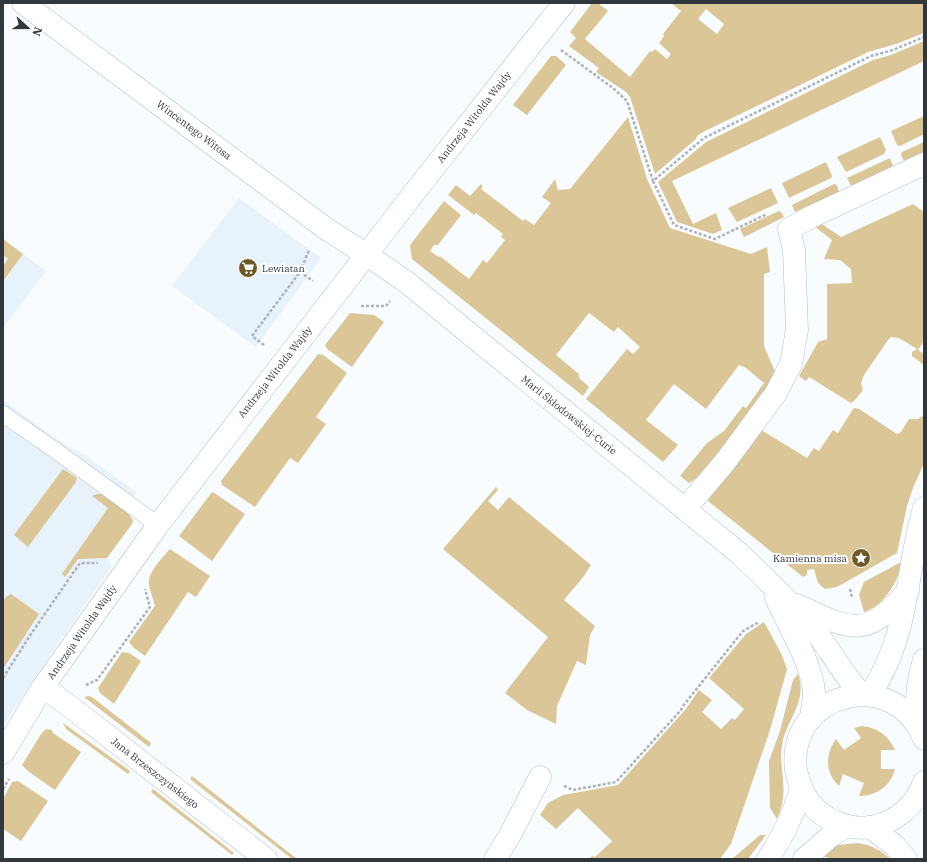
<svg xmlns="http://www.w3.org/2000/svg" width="927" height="862" viewBox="0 0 927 862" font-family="'IBM Plex Serif',serif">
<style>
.built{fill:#e8f2fb}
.green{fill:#dac696;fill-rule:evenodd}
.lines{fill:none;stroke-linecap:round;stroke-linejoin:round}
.lane-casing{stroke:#aec0cf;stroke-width:17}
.street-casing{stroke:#aec0cf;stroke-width:23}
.secondary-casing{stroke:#aec0cf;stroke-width:23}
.path{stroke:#adb2b6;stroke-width:2.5;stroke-dasharray:3 2;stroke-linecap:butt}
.lane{stroke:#fff;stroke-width:16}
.street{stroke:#fff;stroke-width:22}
.secondary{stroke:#fff;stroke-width:22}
.labels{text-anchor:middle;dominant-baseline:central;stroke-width:4;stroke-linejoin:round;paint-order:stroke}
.street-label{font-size:10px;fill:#30383e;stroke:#fff}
.poi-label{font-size:10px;fill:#30383e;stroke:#fff;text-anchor:start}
</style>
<rect width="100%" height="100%" fill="#f8fcff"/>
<!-- built -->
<g class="built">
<polygon points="239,198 321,258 256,347 172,286"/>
<polygon points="3,239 46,271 3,328"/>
<polygon points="3,400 58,440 89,458 136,492 107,558 112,566 56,646 3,726"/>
</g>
<!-- green -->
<g class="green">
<path d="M592,3H598L608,11L585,39L630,77L650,51L652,52L655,49L667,59L671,54L659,43L664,36L663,34L681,11L671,3H924V33L896,44L868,52L703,132L697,136L696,139L655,174L630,97L626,92L596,72L599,68L569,46L576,38L570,32ZM706,9L724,24L717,34L698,19Z"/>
<polygon points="924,41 924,61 672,181 693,224 716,213 722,230 713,234 677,222 658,182 706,142 873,60 891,55"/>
<polygon points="551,56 556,56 566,65 527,115 513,105"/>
<polygon points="924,116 924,134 900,146 897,145 891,131"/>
<polygon points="628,117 647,179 670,228 751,254 767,247 770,272 764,274 764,346 776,374 738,431 699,477 689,483 680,476 707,443 724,431 743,406 746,408 764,383 746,368 739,365 706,409 674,384 646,420 678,445 663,462 586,399 627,349 633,354 640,347 618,327 614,332 589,313 556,355 579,374 579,378 589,387 583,396 412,259 410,245 444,201 461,215 438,245 434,245 430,251 437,256 441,257 469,279 483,260 487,263 505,240 501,237 503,234 476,213 474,215 448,195 456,185 470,196 481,184 483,186 481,189 523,221 525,219 534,225 551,203 542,197 555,179 558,190 570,189"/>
<polygon points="880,137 886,150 884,154 846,172 837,157"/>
<polygon points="924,142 924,152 904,161 901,155 902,152"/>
<polygon points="890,158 893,166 851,186 847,178"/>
<polygon points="826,162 832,176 831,178 789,198 782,183"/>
<polygon points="834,184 837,185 839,192 795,212 792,205"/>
<polygon points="771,188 778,203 737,222 728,208"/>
<polygon points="913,204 924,212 924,341 918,350 924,354 924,365 912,356 912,352 917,349 899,338 891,337 888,340 864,375 861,383 863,390 855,400 851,403 809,377 806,381 799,376 818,342 827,339 827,284 852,283 851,269 840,260 824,259 832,240 814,226 819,222 841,237"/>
<polygon points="779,211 781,212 784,217 744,237 740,229"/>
<polygon points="3,239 23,254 3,281 3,266 8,259 3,255"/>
<polygon points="350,313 374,315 384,322 352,367 327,349 325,345"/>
<polygon points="318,354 323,355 347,373 316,417 326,424 298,463 290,458 255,507 222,485 221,481"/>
<polygon points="855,408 859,409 897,434 901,432 909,419 918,419 924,415 924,463 913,488 907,506 897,553 837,587 825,589 818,583 814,569 807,570 807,575 803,577 708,501 711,496 761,430 807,458 814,448 819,451 833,430 838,433 853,409"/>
<polygon points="63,469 77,478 76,482 28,547 14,535"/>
<polygon points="496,487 498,490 488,501 498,510 509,497 591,565 584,576 564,600 595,626 590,635 586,665 577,661 557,706 556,724 527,710 505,693 548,637 443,549"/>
<polygon points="212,492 216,494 245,514 212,561 179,536"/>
<polygon points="97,494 102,494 127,512 133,520 132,524 107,558 78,559 65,577 62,574 108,508 92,496"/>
<path d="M170,549L210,576L196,597L188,592L145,656L133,647L129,642L155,606C153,599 150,591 149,584C147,573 163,557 170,549Z"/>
<path d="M903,561C898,581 885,605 864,612L859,595L864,582Z"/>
<polygon points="11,594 39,614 3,669 3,601 6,597"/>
<polygon points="764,622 781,653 787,669 770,730 731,844 720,859 589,859 592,856 595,857 612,841 578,808 556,829 540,815 548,803 563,795 618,785 685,710 699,690 712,700 702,712 721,729 732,718 735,720 744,709 709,678 746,634"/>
<polygon points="122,652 129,653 141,661 114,704 100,693 98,688"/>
<path d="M798,674C808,703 786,719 782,745C779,763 785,780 783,798C782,805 780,812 777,819L770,808L769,761L780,731L793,680Z"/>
<polygon points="89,696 92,697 151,743 149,747 84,697"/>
<polygon points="63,723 130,771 128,774 66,729"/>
<path d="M862,726C878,728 888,735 895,750H881V769H895C891,786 876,796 859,796L864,783L843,774L839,786C825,773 825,754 836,739L844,750L861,738L854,728Z"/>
<polygon points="46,729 52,730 53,733 81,752 55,790 29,772 22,765 41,734"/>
<polygon points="192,776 297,859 292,859 190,779"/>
<polygon points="18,781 48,801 21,841 3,829 3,799 12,782"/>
<polygon points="153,789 234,853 232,855 151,792"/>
<polygon points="760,835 766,835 748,859 732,859"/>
<path d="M858,843C871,845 881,850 890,859H833L822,856L838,845Z"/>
</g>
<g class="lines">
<defs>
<polyline id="lane" points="3,414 52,448 158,525"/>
<g id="street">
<polyline points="23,3 325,228 367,255"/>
<polyline points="685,509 725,462 776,393 791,364 797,330 794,250 789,229 813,216 924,164"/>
<polyline points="43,687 68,705 266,859"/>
<polyline points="495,859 510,835 540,777"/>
</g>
<g id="secondary">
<path d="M367,255L405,281L740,554C764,577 789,601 811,626C830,648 842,674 862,695"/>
<path d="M776,598C788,624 812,664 814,692C814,701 812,710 811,719"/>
<path d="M797,605C851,630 865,640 908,591"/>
<path d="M869,695C910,638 905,572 924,508"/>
<path d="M919,728C916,702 916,685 924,660"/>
<path d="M924,739C895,665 786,692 796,770C799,786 806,800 817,810C831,823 851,830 871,827C896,822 915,806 924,782"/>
<polyline points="3,753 43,687 158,525 414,193 564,3"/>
<polyline points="870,827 894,845 906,859"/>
<path d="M768,859C784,834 793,816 801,787"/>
<polyline points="804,859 832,835 847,826"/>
</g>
</defs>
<!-- lane casing -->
<use href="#lane" class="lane-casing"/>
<!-- street casing -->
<use href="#street" class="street-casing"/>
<!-- secondary casing -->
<use href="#secondary" class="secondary-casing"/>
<!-- path -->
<g class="path">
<polyline points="561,50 613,88 627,101 653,181 704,138 871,56 893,50 924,37"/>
<polyline points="653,181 674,225 715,239 767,214"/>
<polyline points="300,272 313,281"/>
<polyline points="361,306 386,306 390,301"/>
<polyline points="264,345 252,336 300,272 309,250"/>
<polyline points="850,589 852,598"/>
<polyline points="3,678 31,634 80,563 98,563"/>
<polyline points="86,685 97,680 150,607 145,589"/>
<polyline points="564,786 573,790 616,782 681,710 683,706 743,631 759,622"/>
<polyline points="3,789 9,779"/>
</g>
<!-- lane -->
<use href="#lane" class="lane"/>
<!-- street -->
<use href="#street" class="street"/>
<!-- secondary -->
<use href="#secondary" class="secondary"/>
</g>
<!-- icons -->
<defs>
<symbol id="supermarket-disc" viewBox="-11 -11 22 22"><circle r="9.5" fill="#6d5928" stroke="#fff"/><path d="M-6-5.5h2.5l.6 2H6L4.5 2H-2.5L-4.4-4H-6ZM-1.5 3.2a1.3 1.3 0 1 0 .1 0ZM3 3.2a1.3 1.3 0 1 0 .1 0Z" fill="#fff"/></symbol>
<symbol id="sight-disc" viewBox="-11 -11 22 22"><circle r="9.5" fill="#6d5928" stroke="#fff"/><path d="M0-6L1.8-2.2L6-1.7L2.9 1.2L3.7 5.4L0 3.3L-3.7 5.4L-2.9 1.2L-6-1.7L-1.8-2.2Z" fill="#fff"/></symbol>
</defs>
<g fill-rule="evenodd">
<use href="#supermarket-disc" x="237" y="257" width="22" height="22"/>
<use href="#sight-disc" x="850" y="547" width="22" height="22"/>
</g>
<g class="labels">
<!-- street labels -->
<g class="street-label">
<text transform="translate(474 117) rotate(-52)">Andrzeja Witolda Wajdy</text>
<text transform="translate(194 130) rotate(37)">Wincentego Witosa</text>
<text transform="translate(275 372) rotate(-52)">Andrzeja Witolda Wajdy</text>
<text transform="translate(569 415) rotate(39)">Marii Skłodowskiej-Curie</text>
<text transform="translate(82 632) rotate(-55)">Andrzeja Witolda Wajdy</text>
<text transform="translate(155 773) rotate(38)">Jana Brzeszczyńskiego</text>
</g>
<!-- poi labels -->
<g class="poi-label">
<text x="262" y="268">Lewiatan</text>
<text x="847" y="558" text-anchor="end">Kamienna misa</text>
</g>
</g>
<!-- border -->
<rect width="927" height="862" fill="none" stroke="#30383e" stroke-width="8"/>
<!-- north arrow -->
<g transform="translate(28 28) rotate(111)" stroke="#ffffff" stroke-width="3" paint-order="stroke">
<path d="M0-3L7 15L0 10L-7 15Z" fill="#30383e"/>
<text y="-6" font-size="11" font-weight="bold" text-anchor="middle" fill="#30383e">N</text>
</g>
</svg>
